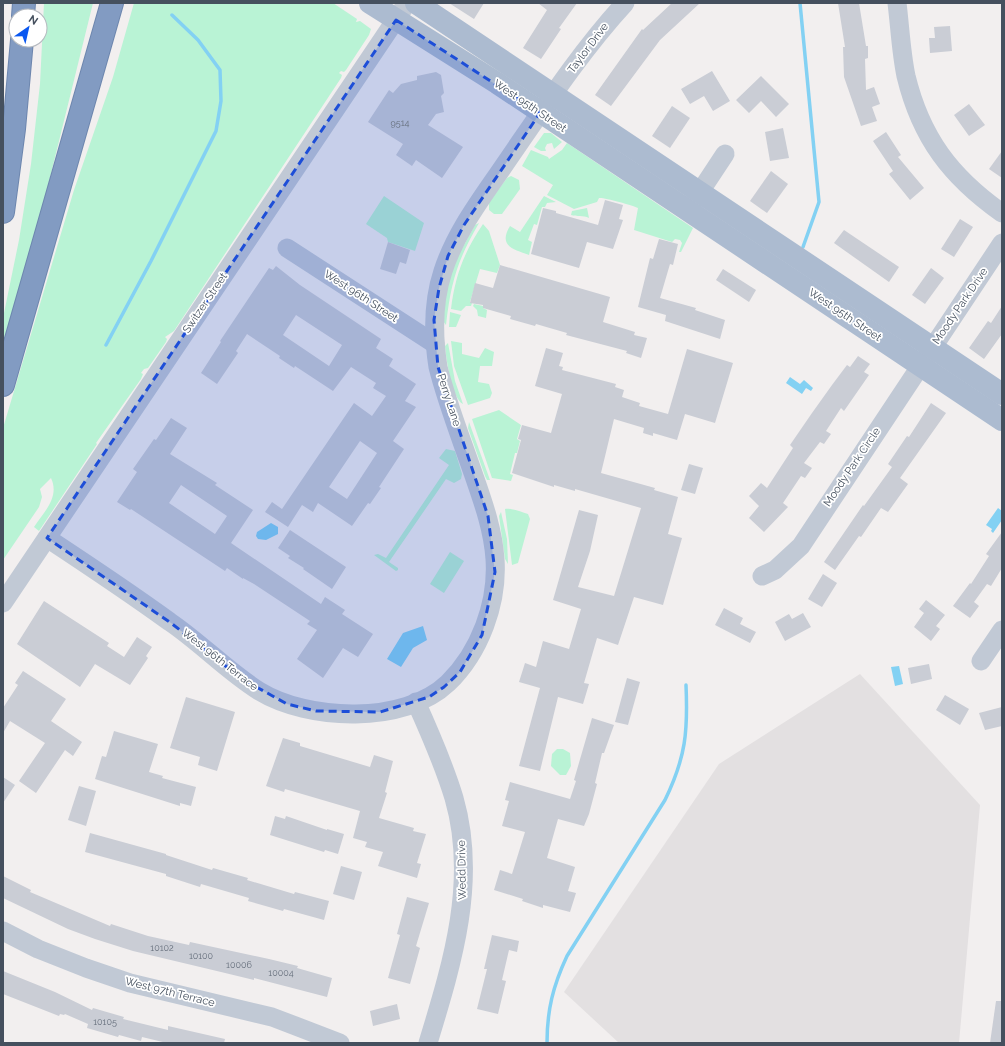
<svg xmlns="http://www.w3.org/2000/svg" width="1005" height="1046" viewBox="0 0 1005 1046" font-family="Raleway,sans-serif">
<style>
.education{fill:#e3e0e1}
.green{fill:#b9f3d5}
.water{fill:#83d1f3}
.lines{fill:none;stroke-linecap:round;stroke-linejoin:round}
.stream{stroke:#83d1f3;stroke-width:3.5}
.building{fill:#cacdd5;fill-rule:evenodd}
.highway-casing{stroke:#6d86ae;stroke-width:24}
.minor{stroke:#c1c9d5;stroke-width:19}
.major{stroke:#acbbd0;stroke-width:22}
.highway{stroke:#829bc2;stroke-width:22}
.marked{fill:#1d4ed8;fill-opacity:0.2;stroke:#1d4ed8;stroke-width:3;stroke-dasharray:8 5;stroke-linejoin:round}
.labels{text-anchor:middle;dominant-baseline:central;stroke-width:3.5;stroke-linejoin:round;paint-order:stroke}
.number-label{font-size:9px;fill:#666f7c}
.street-label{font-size:11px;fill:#45505e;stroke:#fff}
</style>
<rect width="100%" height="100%" fill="#f2efef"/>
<!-- education -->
<polygon class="education" points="860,674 980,805 959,1043 619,1043 564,992 719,764"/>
<!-- green -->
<g class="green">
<polygon points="44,3 93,3 43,206 3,352 3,318 19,240 31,164 40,84"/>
<path d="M134,3H333L357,19L356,22L360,21L371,29L369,35L346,70L344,72L341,71L339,73L342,75L341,78L174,331L165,337L167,339L166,342L148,368L144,369L141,373L143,374L141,379L96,443L97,444L39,531L34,527C44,512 60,497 51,478L40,489L42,497L39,507L3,560V428L74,190L113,77Z"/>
<polygon points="544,133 551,133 562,142 554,149 552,143 547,144 545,148 546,151 541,151 534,147"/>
<path d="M567,143L693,228L681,252H679L682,243L680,240L675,239L672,242L634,230L638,208C632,205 603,197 599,198L597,202L574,209L547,195L553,185L522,166L531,150L548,157L549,159L562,150Z"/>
<polygon points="511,176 519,180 520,189 502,214 494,214 489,210 489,202 507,178"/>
<polygon points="384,196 424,223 415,251 388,242 387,238 366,224"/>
<path d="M544,196L556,202L547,203L545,207H542L537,225L534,224L528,240L532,242L529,255C513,249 498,246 510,226L520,232Z"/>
<path d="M587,208L589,218C583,215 577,217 571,215L572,211Z"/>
<path d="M479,223C457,261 451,282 446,325L443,321L446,294L453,265L475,225Z"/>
<path d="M483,224L489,231L500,265L497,273L480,269L470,302L472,303L471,306H466L461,311L451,309C455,276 464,252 483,224Z"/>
<polygon points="474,304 483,306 483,308 487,310 486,318 478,316 477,310 473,306"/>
<polygon points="450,312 461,315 456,327 449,327"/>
<polygon points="451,341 462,343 462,354 479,358 485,348 494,352 492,366 480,366 478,382 489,384 492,393 490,398 468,405 454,366"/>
<path d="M448,343L455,381L463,404C452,399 446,358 445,346Z"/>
<polygon points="499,410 521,425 517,439 520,441 517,453 515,453 510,474 513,475 511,481 492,478 472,419"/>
<polygon points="469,422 490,480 487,480 485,476 468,428"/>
<polygon points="446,449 455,451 462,474 461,479 454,483 446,479 389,562 398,568 398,570 396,571 374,555 378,554 386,558 449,465 439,458"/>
<path d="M505,509C512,508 521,512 528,514L530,519L518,563L512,565Z"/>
<polygon points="501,512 507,539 508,564 505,559 499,516"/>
<polygon points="450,552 464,561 444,593 430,584"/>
<polygon points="557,749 563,749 570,753 571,766 566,775 560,775 551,766 552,754"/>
</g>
<!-- water -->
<g class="water">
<polygon points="790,377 800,384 804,380 813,388 811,391 806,388 802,394 786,383"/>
<polygon points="998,508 1002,511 1002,520 993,533 991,531 992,529 986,525"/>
<polygon points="271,523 278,527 278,534 266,540 258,539 256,536 257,532"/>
<polygon points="423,626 427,640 413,648 401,667 387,659 403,633"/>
<polygon points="899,666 903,684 895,686 891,667"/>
</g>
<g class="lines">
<!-- stream -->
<g class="stream">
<polyline points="800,3 819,202 803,247"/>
<polyline points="106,345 151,261 216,131 221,101 220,70 198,40 172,15"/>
<path d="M547,1043C547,1010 553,986 567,956L665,800C686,757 688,731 686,685"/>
</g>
</g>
<!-- building -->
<g class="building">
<polygon points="449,3 484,3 474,19"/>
<polygon points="538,3 577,3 559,28 561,29 541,59 523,48 547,10"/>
<polygon points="672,3 700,3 660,40 611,106 595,95 642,29 643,30"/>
<polygon points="838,3 859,3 866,46 868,46 868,58 865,59 866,90 874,87 880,104 872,107 877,121 861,126 844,77 843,47 845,47"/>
<polygon points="950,26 952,51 930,53 929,38 935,38 934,27"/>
<polygon points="712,71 730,101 713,111 704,96 690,104 681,89"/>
<polygon points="436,72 441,75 444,93 441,96 444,112 436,114 428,125 463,147 442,178 416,160 412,166 396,155 403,144 368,122 389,90 393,93 401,84 417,80 417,76"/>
<polygon points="761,76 789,104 776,117 761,101 749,113 736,100"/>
<polygon points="969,104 985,125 969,136 954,115"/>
<polygon points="672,106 690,118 670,148 652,136"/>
<polygon points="783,128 789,158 770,161 765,132"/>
<polygon points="886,132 901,155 898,157 924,188 910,200 889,174 893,171 873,141"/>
<polygon points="1002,151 1002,178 989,169"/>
<polygon points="771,171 788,184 767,213 750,201"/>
<polygon points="605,200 623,205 619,219 623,220 613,249 587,242 579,268 531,254 543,208 556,211 556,213 598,225"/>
<polygon points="960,219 973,227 954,257 941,249"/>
<polygon points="844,230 899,267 889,282 834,243"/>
<polygon points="659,239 678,244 673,265 670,264 660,298 696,308 695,310 725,320 720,339 665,321 666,315 638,307 650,258 653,259"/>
<polygon points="388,242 410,250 406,264 400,262 396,274 380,269"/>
<polygon points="500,265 610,297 603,322 635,332 634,335 647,338 641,358 626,353 627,351 566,335 567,333 536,324 535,326 510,319 511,316 483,308 483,305 470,303 475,283 493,288"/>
<path d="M276,266L300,285L381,339L376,348L393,359L389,366L416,384L405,401L416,407L393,441L404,449L379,487L381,488L370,504L368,503L352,526L318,503L313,512L302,505L288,527L265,512L272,502L282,509L354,403L372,416L386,396L373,388L376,383L351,367L333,391L295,366L294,368L279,358L280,356L247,334L236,351L238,353L217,384L201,373L221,342L220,341L269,268L273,270ZM296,315L342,345L329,366L283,335ZM360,441L377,453L347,499L329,487Z"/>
<polygon points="931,268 944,278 925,304 912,295"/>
<polygon points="723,269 756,290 749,302 716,280"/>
<polygon points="1002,306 1002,334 984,359 969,348 988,321 991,323"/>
<polygon points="546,348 563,353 559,366 563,367 562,370 616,384 615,387 624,390 622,397 640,403 639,406 668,414 687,349 733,363 715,423 685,414 677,440 653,433 653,436 643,433 644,428 614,419 601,473 655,488 654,490 678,497 668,534 682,538 663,605 634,597 618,645 597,638 584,683 589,684 583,704 558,697 540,771 519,766 540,688 519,682 525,663 536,667 543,641 569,649 581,609 553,600 579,510 598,515 590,551 578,587 614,596 641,508 575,489 575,491 554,485 554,487 512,473 521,440 518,439 522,425 551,433 562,394 535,386"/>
<polygon points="858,356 870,364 864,372 869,375 844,411 841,408 826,431 831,434 824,444 820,442 804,463 812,468 805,478 801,476 783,503 788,507 764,532 749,518 759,506 749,496 761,483 767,488 793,448 790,445 812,413 832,385 847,365 850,367"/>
<polygon points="931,403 946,413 900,478 908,484 888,512 881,508 861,537 859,536 835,570 824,562 863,505 864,506 892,467 888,464 907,436 909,437"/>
<path d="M171,418L187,428L170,454L217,483L215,485L253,510L231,543L321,604L325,597L345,610L342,614L373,634L358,657L343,648L323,678L297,659L317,630L307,624L310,621L254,584L243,578V579L227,568L225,571L131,509L130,510L117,502L137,472L133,469L154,439L156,440ZM181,485L227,516L215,534L169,503Z"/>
<polygon points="689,464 703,468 695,494 681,490"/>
<polygon points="290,530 346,567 332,589 303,569 304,568 288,558 290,556 278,548"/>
<polygon points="1002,532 1002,568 991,586 987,584 974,602 979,606 970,618 953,606 970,583 971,584 989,556 986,554"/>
<polygon points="823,574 837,583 822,607 808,599"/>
<polygon points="926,600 945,615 936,626 940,629 931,641 914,627 924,613 919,609"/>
<polygon points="44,601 109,643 107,646 124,657 137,637 152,647 146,656 148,658 130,685 95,664 80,687 17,644"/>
<polygon points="724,608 743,618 740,624 756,632 750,643 715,625"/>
<polygon points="803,613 811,627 785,641 775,622 789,614 792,619"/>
<polygon points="929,664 932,679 911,684 908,668"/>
<polygon points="23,671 66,699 51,721 82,742 73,756 65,750 36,793 19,781 45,743 10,721 3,733 3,708 18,685 15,683"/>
<polygon points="627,678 640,682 628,725 615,722"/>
<polygon points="945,695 969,709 960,725 936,710"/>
<polygon points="186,697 235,712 217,771 198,765 200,757 170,748"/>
<polygon points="1002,707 1002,726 985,730 979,713"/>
<polygon points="592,718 614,725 604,753 602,753 595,783 597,784 589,814 584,826 558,819 547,858 575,867 568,891 576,893 570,912 543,905 543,908 522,901 523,899 494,890 500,870 512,874 525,832 502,826 509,801 505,800 510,782 570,799 576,781 574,780"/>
<polygon points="114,731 158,744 149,772 163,776 162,778 196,787 191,806 180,803 180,806 95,779 102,756 106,757"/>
<polygon points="283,738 300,743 300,746 370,767 374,755 393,761 385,792 387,793 379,818 414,828 413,831 426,834 417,863 421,864 417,878 378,866 383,852 365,847 367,842 353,838 360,811 285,789 284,792 266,786"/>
<polygon points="3,777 15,785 3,803"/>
<polygon points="79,786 96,791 86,826 68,820"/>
<polygon points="275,816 285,819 286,816 327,830 327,829 344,834 338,854 325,850 324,852 270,835"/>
<polygon points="90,833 166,854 166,855 212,870 213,868 248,878 247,880 294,894 295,892 329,901 324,920 284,909 283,911 248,901 249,898 201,884 200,887 166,876 166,874 85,852"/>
<polygon points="341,866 362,872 354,900 333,894"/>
<polygon points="3,876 31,890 30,892 110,926 111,924 148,936 189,945 190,942 269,959 298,966 297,968 332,978 327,997 254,978 254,980 221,972 133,951 95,939 68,929 3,898"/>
<polygon points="407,897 429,903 416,946 420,948 410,984 388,978 400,935 397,934"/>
<polygon points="492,935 519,941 517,952 509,950 502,980 506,981 498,1014 477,1009 487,969 484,969"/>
<polygon points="3,971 55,992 92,1010 93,1008 124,1017 123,1019 168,1030 168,1026 225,1039 224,1043 167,1043 142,1037 141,1041 119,1035 118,1037 87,1028 88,1024 65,1014 64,1015 60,1014 59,1016 3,994"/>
<polygon points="996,1001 1002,1001 1002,1043 990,1043"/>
<polygon points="397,1004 400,1019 373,1026 370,1011"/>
</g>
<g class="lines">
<defs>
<g id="highway">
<polyline points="23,16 24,3"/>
<polyline points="3,212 14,129 22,40"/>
<polyline points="3,385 112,3"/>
</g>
</defs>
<!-- highway casing -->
<use href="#highway" class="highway-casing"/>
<!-- minor -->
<g class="minor">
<path d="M897,3C900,27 901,52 906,76C921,138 951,177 1002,213"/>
<polyline points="692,204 725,154"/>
<polyline points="287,248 435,344"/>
<path d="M47,538C88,565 130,593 170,622C201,643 227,671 259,691C308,721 404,725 448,683C480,652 498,603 495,559C493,529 483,502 473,473C461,438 447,403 438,367C433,335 433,301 443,271C456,231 482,198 505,164C543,109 580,52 625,3"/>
<polyline points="762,576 775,570 801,546 1002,243"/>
<polyline points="3,603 407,3"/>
<polyline points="981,661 1002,630"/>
<path d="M416,702C430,733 444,765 454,798C478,881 452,964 428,1043"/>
<polyline points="3,931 38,949 86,968 130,983 272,1017 340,1043"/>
</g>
<!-- major -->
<g class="major">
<polyline points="370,3 497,83 1002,420"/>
<polyline points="416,3 1002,394"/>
</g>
<!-- highway -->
<use href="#highway" class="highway"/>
</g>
<!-- marked area -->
<path class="marked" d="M396,20L540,113L464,225L448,256L439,288L434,320L438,367L488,516L495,572L482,635L460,672L444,687L429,697L380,712L316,711L287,704L242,679L171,623L47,538Z"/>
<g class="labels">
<!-- number labels -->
<g class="number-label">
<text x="400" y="123">9514</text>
<text x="162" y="948">10102</text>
<text x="201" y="956">10100</text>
<text x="239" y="965">10006</text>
<text x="281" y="973">10004</text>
<text x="105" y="1022">10105</text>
</g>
<!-- street labels -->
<g class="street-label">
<text transform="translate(588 48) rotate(-53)">Taylor Drive</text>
<text transform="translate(530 106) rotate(34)">West 95th Street</text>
<text transform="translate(361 296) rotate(33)">West 96th Street</text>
<text transform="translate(205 303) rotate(-56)">Switzer Street</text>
<text transform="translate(960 306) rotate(-56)">Moody Park Drive</text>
<text transform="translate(845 315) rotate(34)">West 95th Street</text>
<text transform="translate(449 400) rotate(72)">Perry Lane</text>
<text transform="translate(852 467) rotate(-56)">Moody Park Circle</text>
<text transform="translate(220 660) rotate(38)">West 96th Terrace</text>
<text transform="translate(462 870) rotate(-91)">Wedd Drive</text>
<text transform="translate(170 992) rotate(14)">West 97th Terrace</text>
</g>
</g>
<!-- border -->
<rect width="1005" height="1046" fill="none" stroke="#45505e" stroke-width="8"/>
<!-- north arrow -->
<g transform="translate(28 28) rotate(34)"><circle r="19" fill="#ffffff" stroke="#b5b9bf"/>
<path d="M0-3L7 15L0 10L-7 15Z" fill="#0a58f1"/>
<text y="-6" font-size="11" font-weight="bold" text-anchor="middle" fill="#45505e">N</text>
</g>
</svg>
